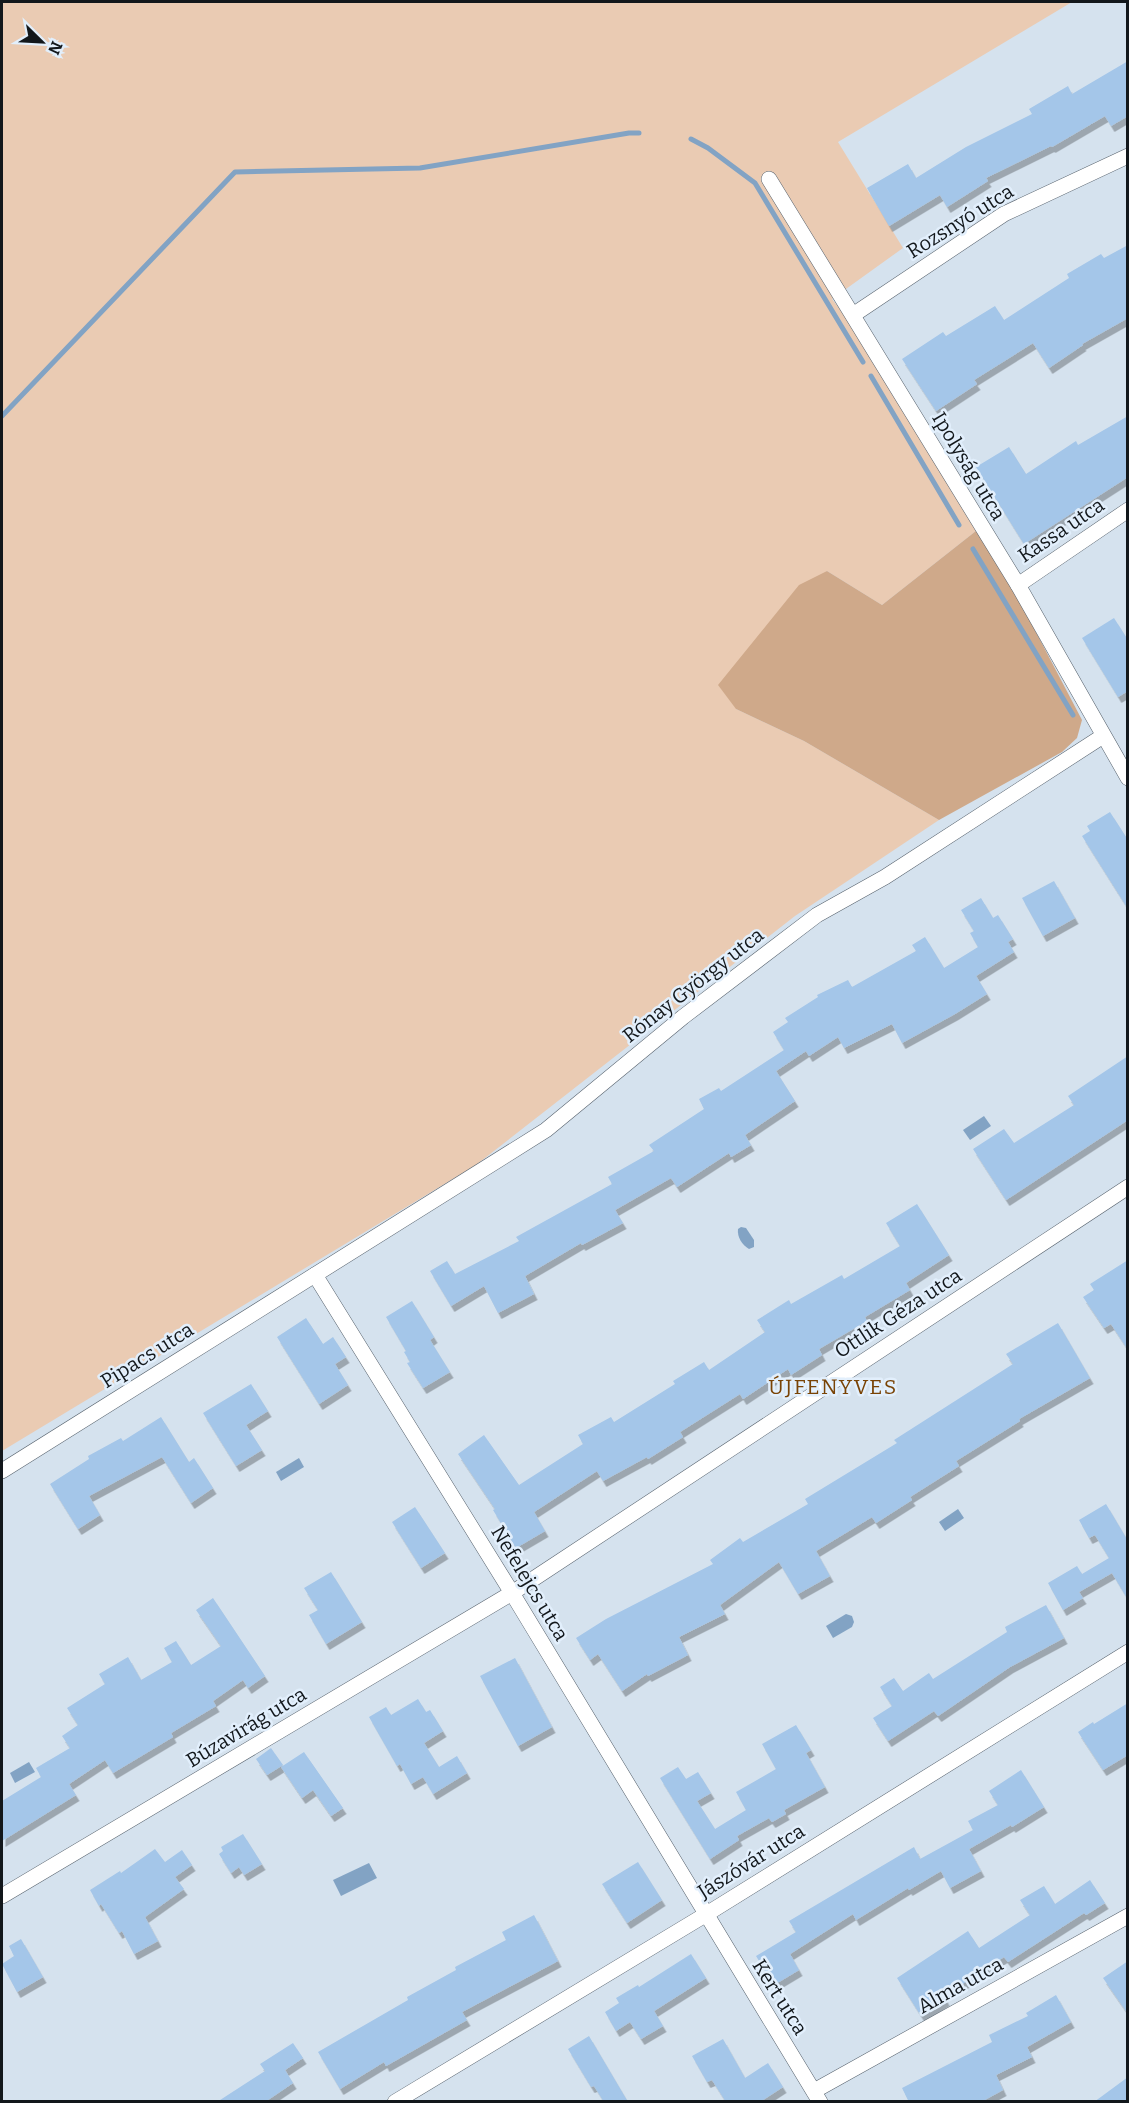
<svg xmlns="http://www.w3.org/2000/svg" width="1129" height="2103" viewBox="0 0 1129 2103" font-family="Bitter,serif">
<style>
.green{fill:#eacbb3}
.forest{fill:#cfa98a}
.water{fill:#82a3c4}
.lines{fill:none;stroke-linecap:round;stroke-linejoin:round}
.stream{stroke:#82a3c4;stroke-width:5}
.building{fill:#a4c6e9;filter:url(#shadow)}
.minor-casing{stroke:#57626d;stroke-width:16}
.minor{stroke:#fff;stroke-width:15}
.labels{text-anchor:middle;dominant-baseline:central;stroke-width:5;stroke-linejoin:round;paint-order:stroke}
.street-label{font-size:20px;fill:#12171b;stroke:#e2effc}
.neighbourhood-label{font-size:21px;letter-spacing:1.5px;fill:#794305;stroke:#e2effc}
</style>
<defs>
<filter id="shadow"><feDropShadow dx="3.5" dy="6" stdDeviation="0" flood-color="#0004"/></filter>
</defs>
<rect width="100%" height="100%" fill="#d5e2ee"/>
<!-- green -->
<polygon class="green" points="2,2 1072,2 838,142 903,248 832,299 878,358 981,527 882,605 827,571 736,709 804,741 939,820 795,916 476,1165 2,1451"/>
<!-- forest -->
<polygon class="forest" points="981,527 1082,720 1077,738 1062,752 939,820 804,741 736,709 718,685 799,585 827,571 882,605"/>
<!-- water -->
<g class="water">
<polygon points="984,1116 991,1126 970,1140 963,1130"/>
<path d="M741,1227L746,1228L754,1240V1247L749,1249C742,1245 737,1237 738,1229Z"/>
<polygon points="299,1458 304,1467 281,1481 276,1472"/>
<polygon points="958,1509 964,1518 945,1531 939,1522"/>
<polygon points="846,1614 852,1616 854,1622 852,1627 833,1638 826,1626"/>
<polygon points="29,1762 35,1772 15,1783 10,1773"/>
<polygon points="369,1863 377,1878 341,1896 333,1880"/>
</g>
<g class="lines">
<!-- stream -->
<g class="stream">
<polyline points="691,139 708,148 755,183 863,362"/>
<polyline points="871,376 959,525"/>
<polyline points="2,416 235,172 420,168 629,133 639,133"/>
<polyline points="973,549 1073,715"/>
</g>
</g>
<!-- building -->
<g class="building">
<polygon points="1128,61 1128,116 1111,126 1105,116 1052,147 1051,146 986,178 988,181 947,207 940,195 889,226 867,188 908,164 916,178 966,147 1032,114 1029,109 1068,86 1072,94"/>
<polygon points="1128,245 1128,318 1082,344 1083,345 1049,368 1033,343 974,380 977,384 936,411 902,359 943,332 946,336 995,306 1004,320 1069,278 1067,274 1101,254 1104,258"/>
<polygon points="1128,416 1128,477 1024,544 976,467 1009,447 1026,474 1076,441 1078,445"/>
<polygon points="1114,618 1128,640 1128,691 1118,697 1082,638"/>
<polygon points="1110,812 1128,840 1128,909 1082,836 1090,831 1087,826"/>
<polygon points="1054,881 1075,918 1043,936 1022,898"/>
<polygon points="981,898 993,918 998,915 1013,939 1008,942 1014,952 976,976 987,994 955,1014 902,1043 892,1024 844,1048 838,1037 809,1056 806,1051 776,1071 795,1101 745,1135 751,1145 731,1157 729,1153 677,1187 671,1178 615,1210 623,1223 582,1245 581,1243 525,1276 534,1294 498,1313 484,1286 451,1306 430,1271 447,1261 455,1274 519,1241 516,1237 612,1184 608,1177 654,1151 649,1145 704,1109 699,1099 719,1088 721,1091 784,1050 773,1032 788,1022 785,1018 818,997 817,995 848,980 852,987 916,951 912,945 925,937 944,968 978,947 970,933 974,931 961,910"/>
<polygon points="1128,1056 1128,1120 1006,1200 973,1149 1004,1129 1014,1143 1074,1105 1068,1096"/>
<polygon points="917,1204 949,1255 906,1283 910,1290 865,1317 867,1321 819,1349 822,1355 791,1375 788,1369 743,1399 740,1394 680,1432 683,1437 648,1459 647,1457 603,1481 597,1471 534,1512 545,1531 516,1548 493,1510 495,1509 458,1454 484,1435 519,1485 583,1444 578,1435 611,1417 614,1422 675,1384 673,1381 704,1362 709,1370 765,1332 757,1320 789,1300 791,1304 842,1275 844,1279 900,1246 886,1223"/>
<polygon points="1128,1260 1128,1350 1111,1324 1104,1328 1083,1297 1094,1290 1090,1284"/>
<polygon points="412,1301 434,1337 430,1340 450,1372 423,1388 407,1363 410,1362 404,1352 406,1351 386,1317"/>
<polygon points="306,1318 323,1344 333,1337 346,1357 335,1364 348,1385 319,1404 277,1337"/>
<polygon points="1058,1323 1090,1378 1019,1419 1020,1421 956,1461 959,1466 910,1497 912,1500 876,1523 872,1517 816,1551 830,1576 798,1594 779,1562 720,1605 725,1614 679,1637 688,1655 648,1676 647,1674 622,1691 598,1654 590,1660 576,1638 606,1619 713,1564 710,1560 740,1538 743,1542 808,1504 805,1499 897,1443 894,1440 1013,1364 1006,1354"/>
<polygon points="251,1384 268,1411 246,1425 262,1450 236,1466 203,1413"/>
<polygon points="161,1417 189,1462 194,1458 213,1488 191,1503 162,1457 89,1496 100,1515 78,1529 50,1484 89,1459 88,1456 121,1438 123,1441"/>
<polygon points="1106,1504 1128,1541 1128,1600 1112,1573 1079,1592 1083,1598 1063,1610 1048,1583 1077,1566 1082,1574 1109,1558 1095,1535 1089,1538 1079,1520"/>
<polygon points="415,1507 445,1553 421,1568 392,1522"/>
<polygon points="331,1572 362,1622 326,1644 309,1615 318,1610 304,1588"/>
<polygon points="213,1598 265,1676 248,1688 243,1680 213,1701 216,1706 171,1733 173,1737 113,1773 105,1760 69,1784 76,1795 2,1841 2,1801 41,1777 36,1768 70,1748 62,1736 78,1725 67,1708 105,1684 99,1674 128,1657 141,1680 172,1662 164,1648 176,1641 191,1665 221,1646 196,1610"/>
<polygon points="1046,1605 1064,1638 1010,1667 938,1716 934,1711 888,1741 873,1718 892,1706 880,1687 894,1678 903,1691 929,1673 933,1679 1007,1632 1005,1627"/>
<polygon points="515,1658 552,1727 518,1746 480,1676"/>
<polygon points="418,1699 426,1712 430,1710 443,1731 424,1743 439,1767 457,1756 467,1773 433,1794 423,1777 411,1784 400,1764 397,1766 369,1717 386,1707 391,1715"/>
<polygon points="1128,1703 1128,1755 1103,1770 1078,1732 1093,1722 1094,1724"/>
<polygon points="796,1725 811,1750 806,1753 825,1787 784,1810 786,1814 772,1822 769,1818 737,1836 739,1840 710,1859 660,1778 678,1767 686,1779 698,1772 711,1793 697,1801 715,1829 746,1810 736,1792 776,1769 762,1744"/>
<polygon points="271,1748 283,1765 267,1775 256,1759"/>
<polygon points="304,1752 343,1808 331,1816 313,1790 302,1798 281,1767"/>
<polygon points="1021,1770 1044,1807 1012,1827 1011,1825 969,1849 981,1871 950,1888 941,1871 909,1890 908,1888 856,1920 853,1914 790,1954 799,1970 774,1985 756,1956 796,1932 789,1921 914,1847 920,1859 973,1830 968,1821 998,1805 989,1791"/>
<polygon points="243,1834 262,1864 244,1875 239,1867 231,1873 219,1854 223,1851 221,1847"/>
<polygon points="155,1849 165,1862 182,1850 192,1865 175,1877 184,1889 145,1917 158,1941 134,1954 122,1931 119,1933 101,1904 99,1906 90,1890 120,1871 121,1873"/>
<polygon points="638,1862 662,1900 627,1923 602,1884"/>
<polygon points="1090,1880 1105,1903 1086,1915 1084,1913 1008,1962 1004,1957 944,1996 946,2000 921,2016 897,1978 968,1931 979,1948 1030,1915 1020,1900 1044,1886 1055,1904"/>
<polygon points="534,1915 558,1961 462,2012 467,2020 386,2066 384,2062 340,2089 318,2052 408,2000 407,1997 456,1970 455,1967 506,1940 502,1932"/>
<polygon points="21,1939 43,1977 17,1992 2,1964 14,1956 9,1946"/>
<polygon points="691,1954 706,1978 654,2011 663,2026 641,2039 630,2022 616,2031 605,2012 619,2003 616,1998 638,1985 639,1987"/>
<polygon points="1128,1961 1128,2014 1103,1978"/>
<polygon points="1056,1995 1071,2022 1027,2047 1032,2057 996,2075 1003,2090 981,2102 909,2102 902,2088 992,2042 989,2035 1028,2016 1026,2013"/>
<polygon points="589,2036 628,2102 604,2102 594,2086 591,2087 568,2049"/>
<polygon points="723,2039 745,2078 768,2063 783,2087 760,2102 726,2102 712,2080 707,2082 692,2056"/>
<polygon points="293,2043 303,2058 285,2070 293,2083 265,2102 217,2102 265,2071 260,2064"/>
<polygon points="1128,2077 1128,2102 1094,2102"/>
</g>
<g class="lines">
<defs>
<g id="minor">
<polyline points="769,179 1018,585 1128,778"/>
<polyline points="853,315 1004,214 1128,156"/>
<polyline points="1018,585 1128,510"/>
<polyline points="315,1275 512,1593 820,2102"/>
<polyline points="2,1471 546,1130 683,1017 817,915 885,877 1103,736"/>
<polyline points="2,1896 512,1593 1128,1187"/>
<polyline points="814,2091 1128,1916"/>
<polyline points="395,2102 705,1915 1128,1652"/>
</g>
</defs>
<!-- minor casing -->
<use href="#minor" class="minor-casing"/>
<!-- minor -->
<use href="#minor" class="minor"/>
</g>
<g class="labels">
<!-- street labels -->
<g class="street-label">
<text transform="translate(960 221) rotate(-32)">Rozsnyó utca</text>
<text transform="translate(969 466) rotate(59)">Ipolyság utca</text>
<text transform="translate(1061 530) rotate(-34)">Kassa utca</text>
<text transform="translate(693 985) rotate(-38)">Rónay György utca</text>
<text transform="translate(898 1313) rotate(-33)">Ottlik Géza utca</text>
<text transform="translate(147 1355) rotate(-32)">Pipacs utca</text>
<text transform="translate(530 1583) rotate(59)">Nefelejcs utca</text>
<text transform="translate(246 1727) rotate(-31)">Búzavirág utca</text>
<text transform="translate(751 1861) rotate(-32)">Jászóvár utca</text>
<text transform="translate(960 1985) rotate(-29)">Alma utca</text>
<text transform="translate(780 1997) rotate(58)">Kert utca</text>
</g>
<!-- neighbourhood labels -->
<g class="neighbourhood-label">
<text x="833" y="1387">ÚJFENYVES</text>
</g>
</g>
<!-- border -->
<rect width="1129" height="2103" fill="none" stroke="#12171b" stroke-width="6"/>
<!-- north arrow -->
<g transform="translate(42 42) rotate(114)" stroke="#e2effc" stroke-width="4.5" paint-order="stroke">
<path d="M0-4.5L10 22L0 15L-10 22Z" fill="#12171b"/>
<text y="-9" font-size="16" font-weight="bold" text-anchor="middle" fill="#12171b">N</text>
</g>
</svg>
